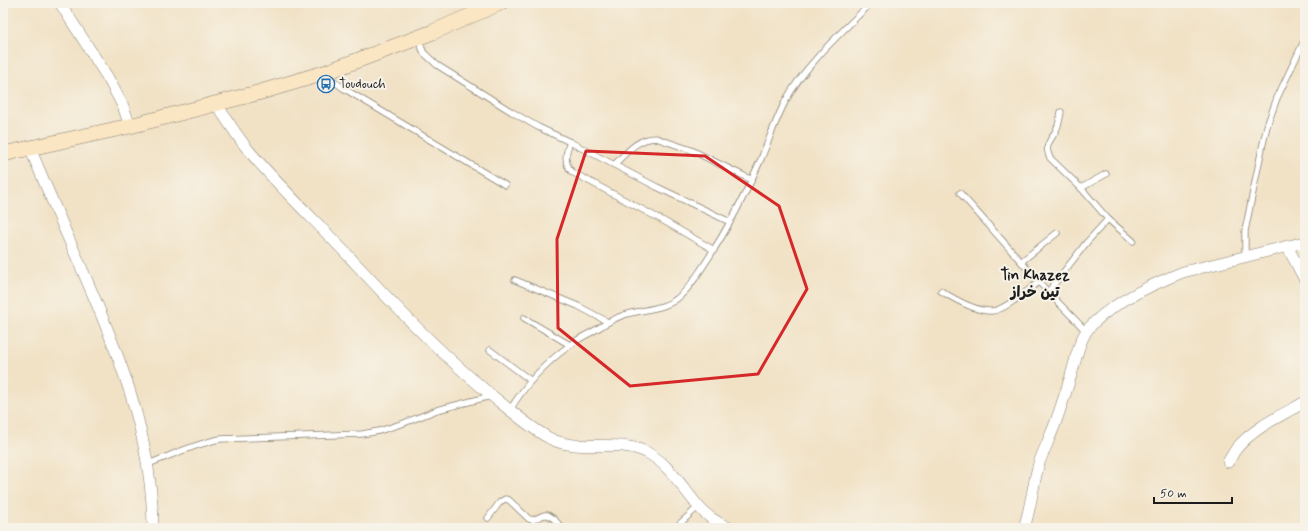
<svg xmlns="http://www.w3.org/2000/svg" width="1308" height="531" viewBox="0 0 1308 531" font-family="Mynerve,'Playpen Sans Arabic',sans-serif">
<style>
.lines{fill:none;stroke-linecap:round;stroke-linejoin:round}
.service-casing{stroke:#867f71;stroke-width:7}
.minor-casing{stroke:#867f71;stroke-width:12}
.secondary-casing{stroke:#867f71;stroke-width:16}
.service{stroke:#fff;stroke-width:5.5}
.minor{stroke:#fff;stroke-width:11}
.secondary{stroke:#fbe6c4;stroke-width:15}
.marked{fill:none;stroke:#d62828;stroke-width:3;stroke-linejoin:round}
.labels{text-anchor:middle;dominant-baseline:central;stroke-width:4;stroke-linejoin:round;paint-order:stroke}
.poi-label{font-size:13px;fill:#1c1c1c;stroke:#f7f3e8;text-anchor:start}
.quarter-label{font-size:15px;font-weight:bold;fill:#1c1c1c;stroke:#f7f3e8}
</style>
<rect width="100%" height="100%" fill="#f7f3e8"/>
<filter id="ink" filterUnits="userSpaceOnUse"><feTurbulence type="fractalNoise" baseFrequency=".025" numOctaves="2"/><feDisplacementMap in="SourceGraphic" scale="8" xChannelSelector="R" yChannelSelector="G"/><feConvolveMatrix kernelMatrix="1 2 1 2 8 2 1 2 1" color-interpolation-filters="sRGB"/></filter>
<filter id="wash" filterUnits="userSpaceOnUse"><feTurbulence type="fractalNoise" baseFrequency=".012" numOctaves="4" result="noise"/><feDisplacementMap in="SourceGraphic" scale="16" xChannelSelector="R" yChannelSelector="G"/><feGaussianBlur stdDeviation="0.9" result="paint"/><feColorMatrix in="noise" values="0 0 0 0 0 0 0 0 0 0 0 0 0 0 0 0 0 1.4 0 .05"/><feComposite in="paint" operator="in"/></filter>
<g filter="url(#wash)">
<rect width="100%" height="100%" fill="#f1e2c6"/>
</g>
<g filter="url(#ink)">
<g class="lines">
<defs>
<g id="service">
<polyline points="419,38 420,44 424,53 437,65 512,112 538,127 570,142"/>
<polyline points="325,74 343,88 505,185"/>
<path d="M1061,112C1060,118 1059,124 1057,128C1052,141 1043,143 1050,158L1081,188L1108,219L1133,241"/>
<path d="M615,164C627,152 638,138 656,138L691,150L752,180"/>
<polyline points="1081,188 1106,174"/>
<polyline points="960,193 1048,292"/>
<path d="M714,250L662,220L572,172C563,163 566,152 570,142L657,187L730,222"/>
<polyline points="1245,257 1245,231 1262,148 1267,126 1277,98 1305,39"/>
<polyline points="1022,261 1057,233"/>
<polyline points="515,280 578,306 608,322"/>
<path d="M941,291C954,299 977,312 992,311C1004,311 1029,289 1039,282"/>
<polyline points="524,318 570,345"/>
<polyline points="1086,331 1048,292 1087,242 1108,219"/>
<polyline points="490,350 530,380"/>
<path d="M510,410C526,383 544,364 569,346C576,340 584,336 592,332C602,326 612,319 624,315C642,309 666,310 680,296C690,288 697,275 704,265C726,232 745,196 761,159C769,140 776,119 786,100C804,66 843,31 871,3"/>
<path d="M148,464C172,455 195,444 220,439L362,434L379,431L404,423L437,410L491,396"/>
<polyline points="488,518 500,502 505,499 509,500 529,519 533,520 544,515 548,515 554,519 562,528"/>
<polyline points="675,528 698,507"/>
</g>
<g id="minor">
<polyline points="60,3 108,78 123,106 130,126"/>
<path d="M216,104C227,119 237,137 250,152C283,191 321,226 356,264C403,315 451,364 506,407C520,418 535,431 551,439C581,453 616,438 646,452C668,463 683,488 698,506C706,516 718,523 729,528"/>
<path d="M30,148C48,191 66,233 85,276C121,359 152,437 153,528"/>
<polyline points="1287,246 1305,280"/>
<path d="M1228,462C1231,458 1233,453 1236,449C1253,428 1282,415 1305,402"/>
<path d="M1024,528C1031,507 1033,484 1039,463C1044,450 1050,437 1055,424C1061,407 1067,389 1072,372C1076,359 1079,340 1088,329C1108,305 1153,284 1183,272L1305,242"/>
</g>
<polyline id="secondary" points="3,154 130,126 261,92 324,73 433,32 500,3"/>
</defs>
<!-- service casing -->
<use href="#service" class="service-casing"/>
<!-- minor casing -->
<use href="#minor" class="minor-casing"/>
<!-- secondary casing -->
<use href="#secondary" class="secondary-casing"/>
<!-- service -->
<use href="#service" class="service"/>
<!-- minor -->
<use href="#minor" class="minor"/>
<!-- secondary -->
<use href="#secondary" class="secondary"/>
</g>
</g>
<!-- marked area -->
<path class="marked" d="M586,151L705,156L779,206L807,289L758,374L630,386L558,328L557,239Z"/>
<!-- icons -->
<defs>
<symbol id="bus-ring" viewBox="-11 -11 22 22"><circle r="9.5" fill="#f7f3e8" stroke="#1f6fb2" stroke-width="1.5"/><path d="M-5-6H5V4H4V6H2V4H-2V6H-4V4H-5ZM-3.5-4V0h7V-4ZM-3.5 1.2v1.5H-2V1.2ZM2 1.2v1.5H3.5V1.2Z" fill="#1f6fb2"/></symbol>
</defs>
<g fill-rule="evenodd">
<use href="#bus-ring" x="316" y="74" width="20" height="20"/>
</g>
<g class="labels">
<!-- poi labels -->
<g class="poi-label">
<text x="339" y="84">Toudouch</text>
</g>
<!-- quarter labels -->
<g class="quarter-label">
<text x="1035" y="276">Tin Khazez<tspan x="1035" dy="17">تين خراز</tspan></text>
</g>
</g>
<!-- margin -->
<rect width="1308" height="531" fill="none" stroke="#f7f3e8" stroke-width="16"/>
<!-- scale -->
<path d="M1154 497v6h78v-6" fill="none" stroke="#1c1c1c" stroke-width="2"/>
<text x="1160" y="497" font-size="12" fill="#1c1c1c" stroke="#f7f3e8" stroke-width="3" paint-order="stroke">50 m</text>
</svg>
